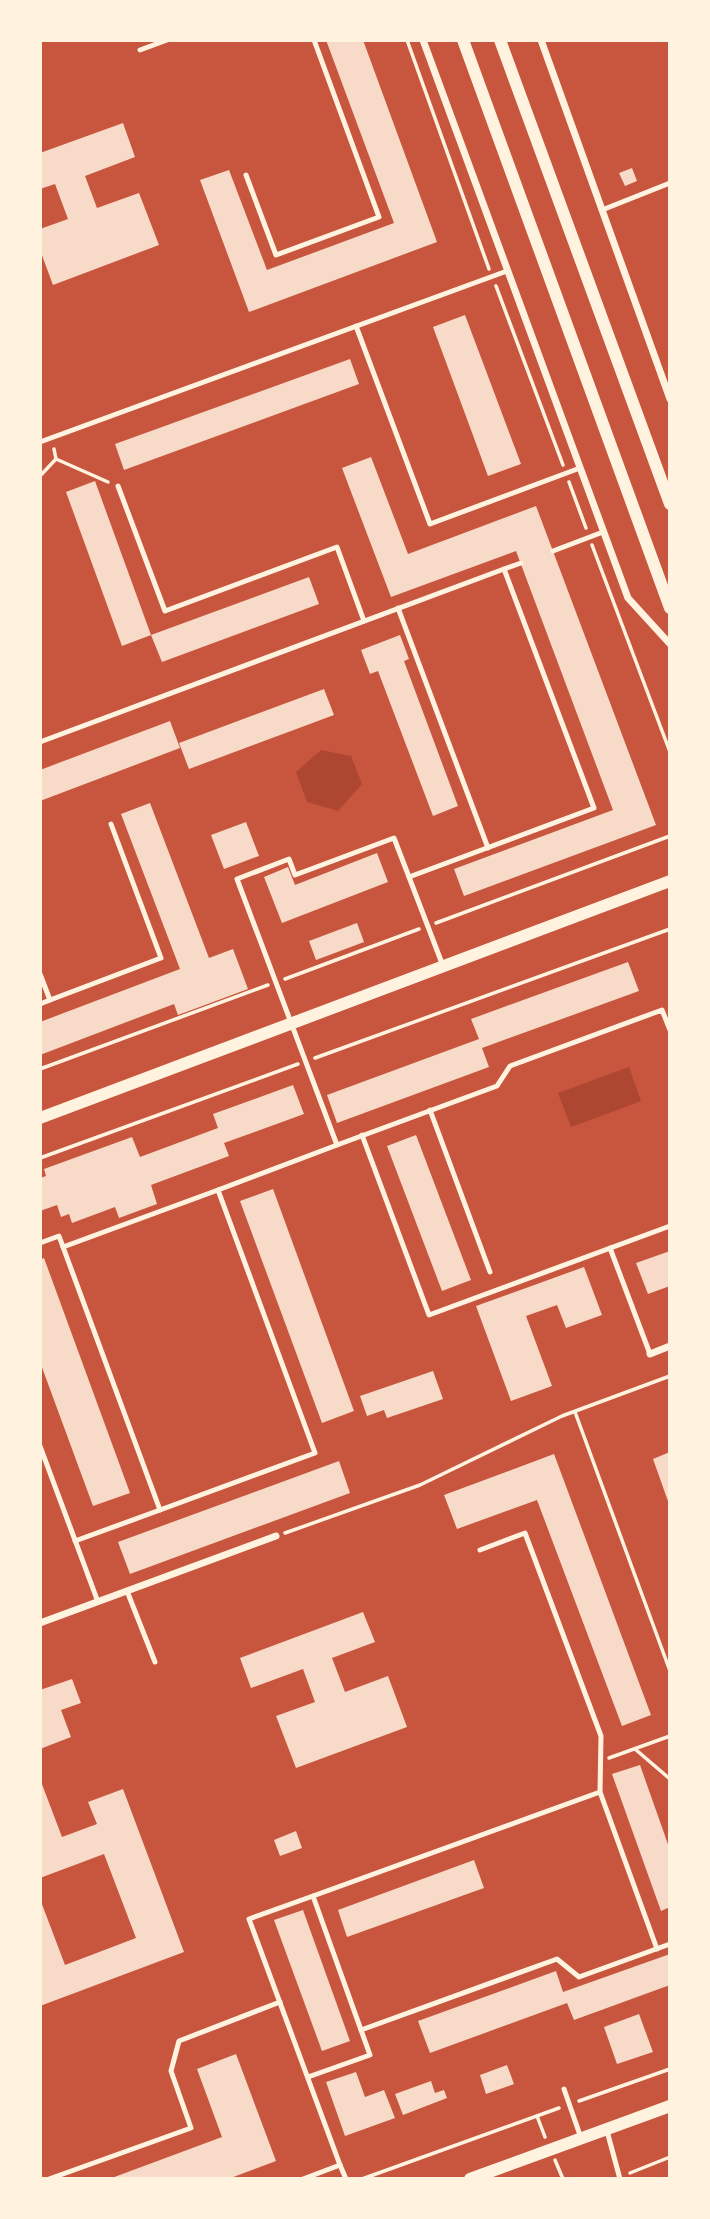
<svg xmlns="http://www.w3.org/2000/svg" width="710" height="2219" viewBox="0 0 710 2219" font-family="'Source Serif 4',serif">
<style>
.green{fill:#ae4732}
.building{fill:#f7dbc8}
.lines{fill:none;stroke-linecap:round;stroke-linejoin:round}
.path{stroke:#fff3e0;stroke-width:3.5}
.service{stroke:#fff3e0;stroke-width:5}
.minor{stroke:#fff3e0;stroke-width:7}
.tertiary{stroke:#fff3e0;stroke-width:12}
</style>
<rect width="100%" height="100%" fill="#c8553d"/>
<!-- green -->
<g class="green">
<polygon points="321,750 351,756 362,784 338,811 307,802 296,772"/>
<polygon points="629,1067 641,1101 571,1127 558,1093"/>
</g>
<!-- building -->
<g class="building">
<polygon points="326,40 363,40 437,242 249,312 200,180 229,170 267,270 394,223"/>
<polygon points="123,123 135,157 85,176 97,208 139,193 159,245 53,285 40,250 40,229 68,219 55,184 40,189 40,153"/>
<polygon points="632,168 637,181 625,186 619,173"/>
<polygon points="465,315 521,464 488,476 433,327"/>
<polygon points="350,359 359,384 124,470 115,444"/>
<polygon points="371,457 408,554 536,506 656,825 464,896 454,869 613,810 516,551 391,597 342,468"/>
<polygon points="95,481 151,635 122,646 66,492"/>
<polygon points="309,577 319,604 162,662 151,635"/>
<polygon points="400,635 409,659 404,661 458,806 433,816 378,671 370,674 361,650"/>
<polygon points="324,689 334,715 189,769 179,743"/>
<polygon points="170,721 180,748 40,801 40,770"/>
<polygon points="150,803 209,958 233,949 248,989 178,1015 174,1004 40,1055 40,1022 180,969 121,814"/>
<polygon points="246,822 259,856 224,869 211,835"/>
<polygon points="377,853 388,882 282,923 264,877 288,867 295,885"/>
<polygon points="357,923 364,942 316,960 309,941"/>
<polygon points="628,962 639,991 482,1048 489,1067 337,1123 327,1095 479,1039 471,1019"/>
<polygon points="293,1085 304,1114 224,1143 229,1156 151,1185 157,1204 119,1218 115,1207 72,1223 69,1214 61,1217 57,1205 40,1211 40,1178 46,1176 44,1169 132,1137 140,1157 218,1128 213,1114"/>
<polygon points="416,1135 471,1280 442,1291 387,1146"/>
<polygon points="273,1189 354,1411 322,1423 240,1201"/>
<polygon points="670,1251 670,1286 648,1294 636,1263"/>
<polygon points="44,1258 130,1493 93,1506 40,1362 40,1260"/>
<polygon points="584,1267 602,1315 566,1328 557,1305 526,1316 552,1386 511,1401 476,1306"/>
<polygon points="433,1371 443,1399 387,1418 384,1410 367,1416 360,1396"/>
<polygon points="670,1452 670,1504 669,1504 653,1459"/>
<polygon points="554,1454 651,1715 622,1726 537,1500 457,1529 444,1495"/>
<polygon points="339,1461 350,1493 130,1574 118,1542"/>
<polygon points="363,1612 375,1642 332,1658 345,1692 388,1676 407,1727 296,1768 276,1716 315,1702 303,1669 251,1688 240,1658"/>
<polygon points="72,1679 81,1703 61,1710 71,1737 40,1749 40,1690"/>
<polygon points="640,1765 670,1850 670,1907 661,1911 612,1774"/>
<polygon points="40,1779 62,1837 97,1824 88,1802 123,1789 184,1952 40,2006 40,1899 65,1965 136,1938 104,1854 40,1878"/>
<polygon points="296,1831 302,1848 280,1856 274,1840"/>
<polygon points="474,1860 484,1888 347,1937 338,1910"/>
<polygon points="303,1910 350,2041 322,2051 274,1920"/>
<polygon points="670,1954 670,1985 574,2020 567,2003 430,2053 418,2021 556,1971 563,1992"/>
<polygon points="639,2014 653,2052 617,2064 604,2027"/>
<polygon points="236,2054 276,2161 228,2179 109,2179 222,2137 197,2069"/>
<polygon points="507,2065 514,2084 486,2094 480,2075"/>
<polygon points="356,2072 365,2097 384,2090 395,2118 345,2136 326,2082"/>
<polygon points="431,2081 435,2093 444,2090 447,2098 403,2115 395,2094"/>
</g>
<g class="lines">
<!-- path -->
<g class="path">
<polyline points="407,40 489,269"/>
<polyline points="496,286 563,465"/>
<polyline points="56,459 108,482"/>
<polyline points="40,476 56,459 54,449"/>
<polyline points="569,482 586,528"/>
<polyline points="592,545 670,752"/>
<polyline points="436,923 670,836"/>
<polyline points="285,979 419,929"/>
<polyline points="315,1058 670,929"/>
<polyline points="40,1069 268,985"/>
<polyline points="40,1158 298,1064"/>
<polyline points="575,1412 670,1671"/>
<polyline points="285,1533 420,1485 562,1416 670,1376"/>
<polyline points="635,1749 670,1779"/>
<polyline points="609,1758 670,1736"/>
<polyline points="579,2101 670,2069"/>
<polyline points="537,2116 545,2137"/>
<polyline points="555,2160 563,2179"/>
<polyline points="630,2173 670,2157"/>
<polyline points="362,2179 559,2108"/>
</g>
<!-- service -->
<g class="service">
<polyline points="140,50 167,40"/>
<polyline points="246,175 276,255 379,217 314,40"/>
<polyline points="602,210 670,183"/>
<polyline points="356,326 430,524 580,468"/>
<polyline points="40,442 507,271"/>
<polyline points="118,486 165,611 337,547 364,621"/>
<polyline points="553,551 603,532"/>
<polyline points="504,569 521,563"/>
<polyline points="398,608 488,848"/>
<polyline points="40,742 504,569 594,808 409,877 443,966"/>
<polyline points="40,974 50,1000 40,1004"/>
<polyline points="50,1000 161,958 111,824"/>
<polyline points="430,1110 490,1272"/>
<polyline points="362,1135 429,1315 670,1226"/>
<polyline points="337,1145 497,1086 510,1066 662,1010 670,1030"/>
<polyline points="218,1190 337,1145 237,879 289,859 295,875 394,838 409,877"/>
<polyline points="40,1243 59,1236 160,1510 75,1541"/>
<polyline points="63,1247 218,1190 315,1453 160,1510"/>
<polyline points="610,1248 650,1354"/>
<polyline points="40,1446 98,1602"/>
<polyline points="127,1591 155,1662"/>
<polyline points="600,1792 657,1949"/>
<polyline points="313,1896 600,1792 601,1736 525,1533 480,1550"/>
<polyline points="361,2030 557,1959 579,1977 670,1944"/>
<path d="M308,2077L370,2055L313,1896L249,1919C279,2001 310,2083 340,2165L346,2179"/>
<polyline points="564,2089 581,2138"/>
<polyline points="607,2131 620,2179"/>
<polyline points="49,2179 191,2128 171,2071 179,2041 280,2002"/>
<polyline points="303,2179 340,2165"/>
</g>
<!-- minor -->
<g class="minor">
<polyline points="423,40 628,598 670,644"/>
<polyline points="541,40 670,399"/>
<polyline points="650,1354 670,1346"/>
<polyline points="40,1623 276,1536"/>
</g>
<!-- tertiary -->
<g class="tertiary">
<polyline points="463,40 670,608"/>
<polyline points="500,40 670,504"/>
<polyline points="40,1118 670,881"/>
<polyline points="470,2179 670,2106"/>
</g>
</g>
<!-- border -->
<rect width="710" height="2219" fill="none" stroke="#fff3e0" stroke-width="84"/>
</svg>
